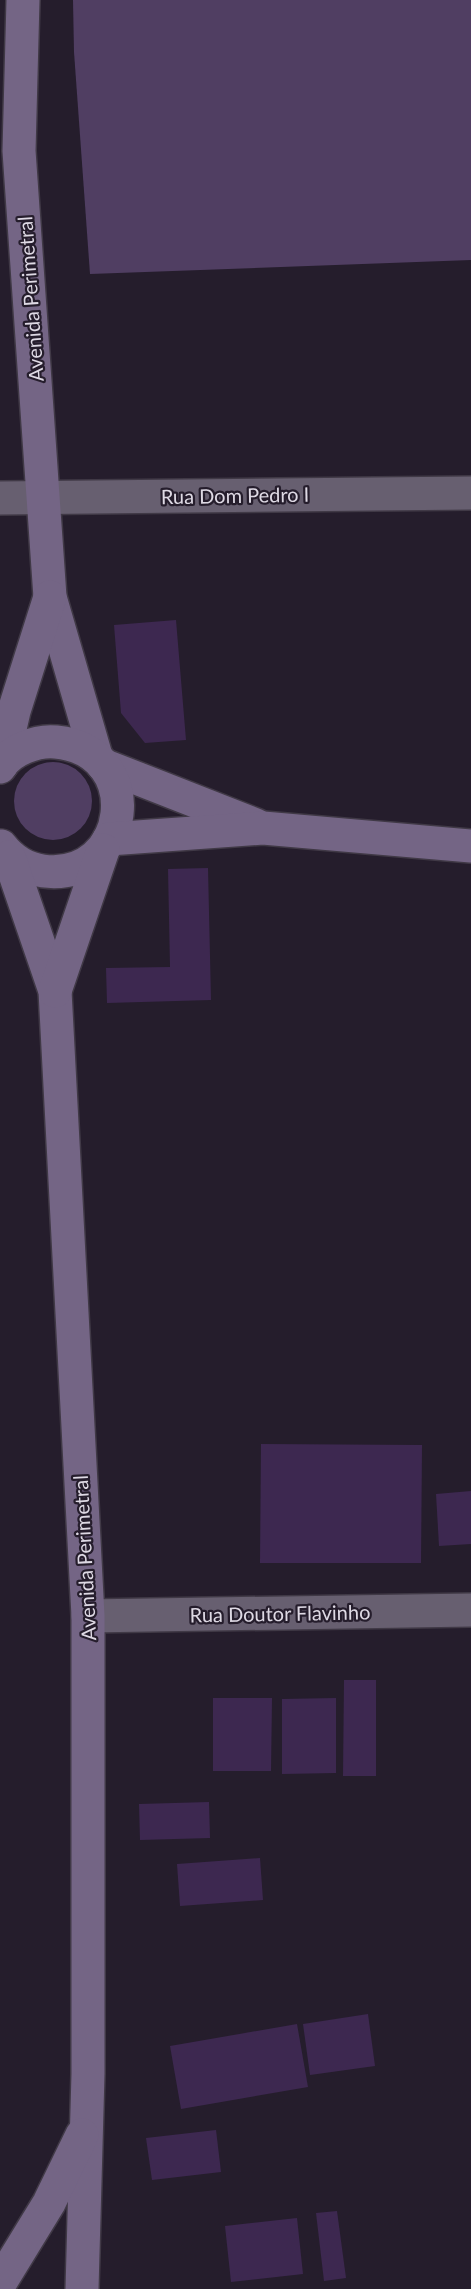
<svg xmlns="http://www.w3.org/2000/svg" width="471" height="2289" viewBox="0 0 471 2289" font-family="Lato,sans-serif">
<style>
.green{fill:#503e62}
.building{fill:#3d2850}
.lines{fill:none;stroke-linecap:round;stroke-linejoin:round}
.minor-casing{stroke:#403946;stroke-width:36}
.secondary-casing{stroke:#403946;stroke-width:36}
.minor{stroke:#675f70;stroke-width:33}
.secondary{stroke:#746585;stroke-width:33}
.labels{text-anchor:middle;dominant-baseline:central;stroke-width:4.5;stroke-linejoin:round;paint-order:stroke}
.street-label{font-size:20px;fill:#ded9e4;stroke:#251d2c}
</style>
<rect width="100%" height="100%" fill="#251d2c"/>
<!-- green -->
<g class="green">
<polygon points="73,0 471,0 471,260 90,274 74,52"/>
<circle cx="53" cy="801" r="39"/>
</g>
<!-- building -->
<g class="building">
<polygon points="176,620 186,740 145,743 121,713 114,625"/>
<polygon points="208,868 211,1000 107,1003 106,968 170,967 168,869"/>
<polygon points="261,1444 422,1445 421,1563 260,1563"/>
<polygon points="471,1491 471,1544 439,1546 436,1494"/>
<polygon points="344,1680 376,1680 376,1776 343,1776"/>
<polygon points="213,1698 272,1698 271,1771 213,1771"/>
<polygon points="336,1698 336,1773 282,1774 282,1699"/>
<polygon points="209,1802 210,1838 140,1840 139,1804"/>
<polygon points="260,1858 263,1900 180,1906 177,1864"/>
<polygon points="368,2014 375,2066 310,2075 303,2024"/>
<polygon points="297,2024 308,2087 181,2109 170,2046"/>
<polygon points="216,2130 221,2172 152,2180 146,2138"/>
<polygon points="337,2211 346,2278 324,2281 316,2213"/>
<polygon points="297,2218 303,2274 231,2282 225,2226"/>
</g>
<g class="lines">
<defs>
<g id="minor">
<polyline points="0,498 471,493"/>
<polyline points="88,1616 471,1610"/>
</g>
<g id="secondary">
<polyline points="23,0 19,151 50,597 96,756"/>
<polyline points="2,764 14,711 50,597"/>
<polyline points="103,765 256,825"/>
<path d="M0,767C10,750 37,740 56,742C148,751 131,882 43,871C26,869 12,860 1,846"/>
<polyline points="109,839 263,828 471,846"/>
<polyline points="9,857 55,991 88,1616 88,2074 82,2289"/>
<polyline points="55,991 103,850"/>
<polyline points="0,2283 49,2203 82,2135"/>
</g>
</defs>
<!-- minor casing -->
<use href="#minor" class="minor-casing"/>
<!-- secondary casing -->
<use href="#secondary" class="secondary-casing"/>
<!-- minor -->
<use href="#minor" class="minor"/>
<!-- secondary -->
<use href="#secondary" class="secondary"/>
</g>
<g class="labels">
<!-- street labels -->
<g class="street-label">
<text transform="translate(30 299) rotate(-94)">Avenida Perimetral</text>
<text transform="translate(235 495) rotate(-1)">Rua Dom Pedro I</text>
<text transform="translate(84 1558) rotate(-93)">Avenida Perimetral</text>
<text transform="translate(280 1613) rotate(-1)">Rua Doutor Flavinho</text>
</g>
</g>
</svg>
